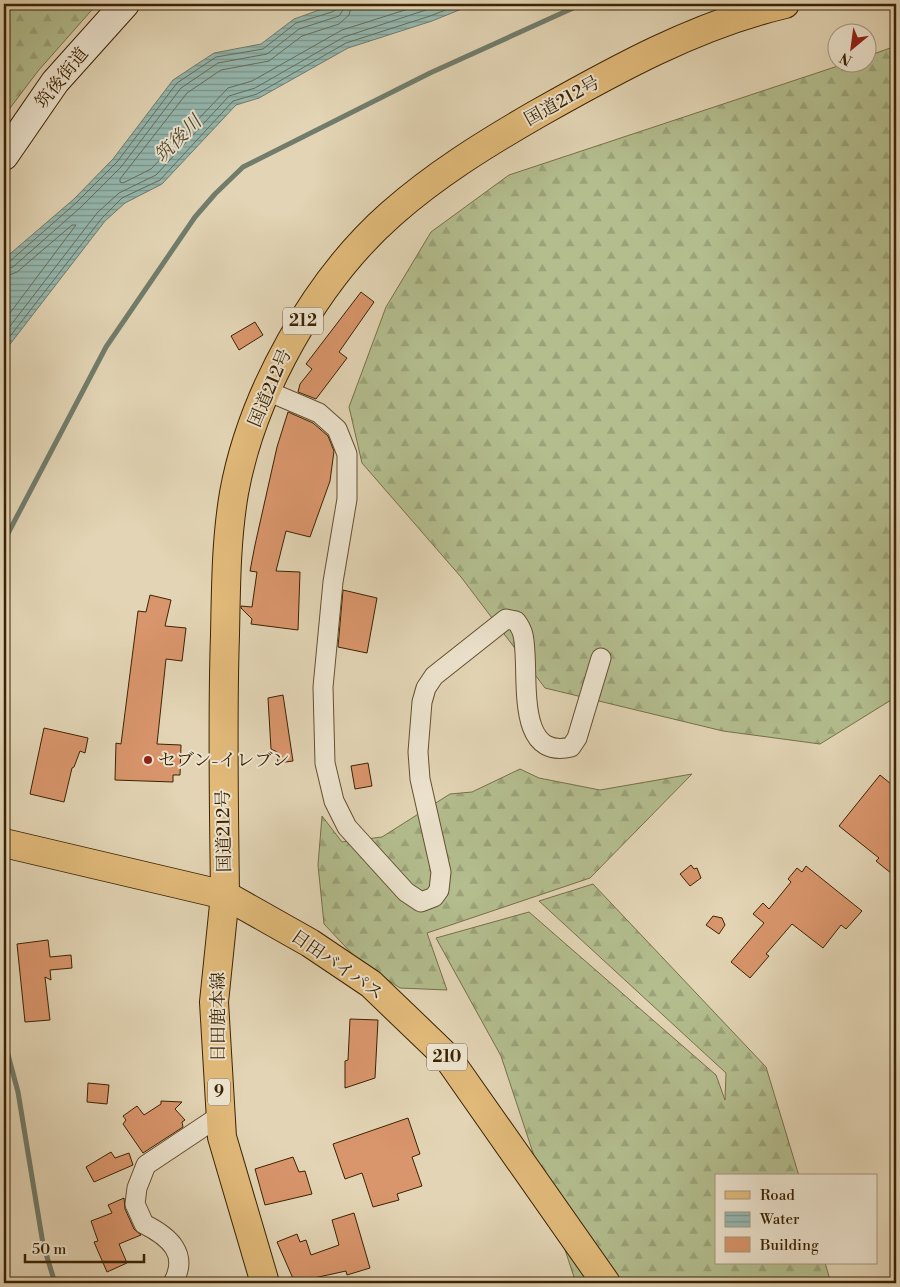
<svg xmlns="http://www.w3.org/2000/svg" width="900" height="1287" viewBox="0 0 900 1287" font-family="'Libre Bodoni','Noto Serif JP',serif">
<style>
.forest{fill:url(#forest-firs);stroke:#777048}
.water{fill:url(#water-rules);stroke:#717c6b}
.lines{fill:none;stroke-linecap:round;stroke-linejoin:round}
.shore{stroke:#686e5a;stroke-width:1}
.stream{stroke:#717c6b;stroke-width:5}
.building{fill:#d9956b;stroke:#3b2303}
.street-casing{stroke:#654f2f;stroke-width:21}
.secondary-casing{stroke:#3b2303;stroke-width:30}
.primary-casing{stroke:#3b2303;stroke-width:30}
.highway-casing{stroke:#3b2303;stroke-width:30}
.street{stroke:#ece3ce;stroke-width:19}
.secondary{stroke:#ece3ce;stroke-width:28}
.primary{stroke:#e1ba7a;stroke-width:28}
.highway{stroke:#e1ba7a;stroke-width:28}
.poi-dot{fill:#8f2418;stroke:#ece3ce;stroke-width:2}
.labels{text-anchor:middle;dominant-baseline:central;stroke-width:4;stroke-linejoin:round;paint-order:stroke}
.shield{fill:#ece3ce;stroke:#705d40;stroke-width:1}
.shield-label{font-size:16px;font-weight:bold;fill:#3b2303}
.street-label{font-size:18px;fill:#3b2303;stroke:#ece3ce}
.poi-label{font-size:18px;fill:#3b2303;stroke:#ece3ce;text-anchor:start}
.water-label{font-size:19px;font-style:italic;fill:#52482e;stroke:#ece3ce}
</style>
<defs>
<pattern id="forest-firs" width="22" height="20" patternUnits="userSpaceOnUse" patternTransform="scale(1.25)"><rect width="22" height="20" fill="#b3bd8e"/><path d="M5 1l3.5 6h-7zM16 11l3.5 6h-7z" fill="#9ba279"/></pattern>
<pattern id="water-rules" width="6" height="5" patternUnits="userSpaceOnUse" patternTransform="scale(1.25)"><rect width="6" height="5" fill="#95b8b0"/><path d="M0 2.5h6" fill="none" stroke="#7b958d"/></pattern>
</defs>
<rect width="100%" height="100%" fill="#e2d4b4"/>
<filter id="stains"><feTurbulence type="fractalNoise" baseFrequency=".004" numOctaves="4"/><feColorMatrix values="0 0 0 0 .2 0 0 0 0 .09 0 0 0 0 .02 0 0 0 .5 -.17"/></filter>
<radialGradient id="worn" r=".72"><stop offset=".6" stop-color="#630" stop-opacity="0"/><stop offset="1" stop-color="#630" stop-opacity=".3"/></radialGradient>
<!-- forest -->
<g class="forest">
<polygon points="4,4 97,4 38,71 4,116"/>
<polygon points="896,46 896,697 820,744 723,731 545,688 461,577 362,463 349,407 386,307 431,232 509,175 847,63 868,62 868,56"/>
<polygon points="520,769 539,778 600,790 692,774 590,878 427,933 447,990 400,988 358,960 324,924 318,865 322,816 342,842 382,837 450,794 472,792"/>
<polygon points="593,884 766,1067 799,1176 716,1176 716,1263 825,1263 831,1283 576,1283 501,1056 436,938 529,912 716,1075 725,1100 726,1073 539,901"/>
</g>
<!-- water -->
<polygon class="water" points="336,4 474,4 432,21 348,48 259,98 236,105 162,184 125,203 105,221 4,352 4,259 74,199 113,159 173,80 214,53 261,44 294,19"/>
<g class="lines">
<!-- shore -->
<g class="shore">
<polyline points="352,4 349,15 339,24 302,36 269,61 221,70 187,93 120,179 120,182 123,183 151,169 228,88 252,81 342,30 424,4"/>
<polyline points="4,263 9,262 77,202 117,162 177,83 216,57 263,49 296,23 332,12 337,9 338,4"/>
<polyline points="4,269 13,267 81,207 121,167 181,88 218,63 267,54 299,29 339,16 343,10 344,4"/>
<polyline points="4,277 17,272 72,225 76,225 4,321"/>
<polyline points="4,334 97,213 119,193 156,175 229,96 255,88 344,37 444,4"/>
<polyline points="4,344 102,218 122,198 160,180 233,101 257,94 346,43 430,16 461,4"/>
</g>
<!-- stream -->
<g class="stream">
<polyline points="4,541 106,347 195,217 215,194 243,167 430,73 582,4"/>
<polyline points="4,1040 18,1092 43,1244 55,1283"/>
</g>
</g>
<!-- building -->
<g class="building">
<polygon points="361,292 374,302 339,352 347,358 316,399 298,392 300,384 312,369 306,364"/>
<polygon points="255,322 263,335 239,350 231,336"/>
<polygon points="288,412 313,423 328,436 334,451 330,481 310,537 286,531 276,571 300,572 298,630 251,624 252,619 241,608 241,606 252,607 257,572 250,571 255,545 277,447"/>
<polygon points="343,590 377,598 367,653 338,647"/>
<polygon points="150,595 171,600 165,626 186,628 182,661 166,659 157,744 181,745 180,775 173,775 173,782 115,780 116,743 121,744 138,611 146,612"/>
<polygon points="283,695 293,761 278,763 277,752 271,749 268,698"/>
<polygon points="44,728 88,738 85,753 80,751 74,767 72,768 64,802 30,794"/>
<polygon points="368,763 372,786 355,789 351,766"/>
<polygon points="880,775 896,788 896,877 876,861 879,858 839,826"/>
<polygon points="691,865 694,869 697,868 701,878 690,886 680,874"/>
<polygon points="806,866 862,911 846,929 841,925 823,948 792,924 766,954 769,956 750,978 731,962 764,923 753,914 763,903 769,909 791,882 788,879 797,868 802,872"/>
<polygon points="713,916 722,918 725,925 719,934 706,925"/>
<polygon points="48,940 50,957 71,955 72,968 50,970 51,980 45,977 50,1020 25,1022 17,944"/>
<polygon points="350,1019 378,1020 375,1078 345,1088 345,1061 348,1060"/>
<polygon points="88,1083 109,1085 107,1104 87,1102"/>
<polygon points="161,1101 182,1102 175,1109 185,1120 182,1122 183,1127 143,1153 123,1124 126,1120 123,1116 137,1106 144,1115 161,1104"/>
<polygon points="408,1118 420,1154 412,1157 422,1186 397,1194 399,1200 373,1207 362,1173 345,1179 333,1144"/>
<polygon points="111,1152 115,1158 129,1153 133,1165 94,1182 86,1167"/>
<polygon points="293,1157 299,1172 305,1171 312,1194 265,1205 255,1169"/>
<polygon points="124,1198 125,1209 134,1229 141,1235 119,1244 127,1263 107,1272 94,1242 98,1241 91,1221 112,1213 108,1205"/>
<polygon points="354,1213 370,1268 347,1275 346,1271 314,1278 306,1283 295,1283 277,1242 297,1234 300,1242 306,1240 311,1255 339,1245 332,1220"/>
</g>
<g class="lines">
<defs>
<g id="street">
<path d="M265,390L319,413L337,429L347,454V499L333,582L323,687L325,763L334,801L347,827L406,892L421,902L434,897L439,890L441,872L420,779L418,752L422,702L426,688L434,676L506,619L516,621C519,625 522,630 523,635C531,668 512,761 571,747L577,738L601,658"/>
<path d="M173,1283C189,1254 170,1237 144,1224L135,1204L137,1188L146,1165L221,1115"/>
</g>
<polyline id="secondary" points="4,156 55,82 125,4"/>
<polyline id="primary" points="225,895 214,1002 222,1137 265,1283"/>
<g id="highway">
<polyline points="4,843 225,895 310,943 371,984 448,1058 606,1283"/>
<path d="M225,895C224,808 222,721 225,635C226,587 226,540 234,493C252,394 315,281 391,214C435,175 485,144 537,114C615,70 696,25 785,4"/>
</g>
</defs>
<!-- street casing -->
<use href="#street" class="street-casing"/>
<!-- secondary casing -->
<use href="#secondary" class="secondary-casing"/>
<!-- primary casing -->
<use href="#primary" class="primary-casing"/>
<!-- highway casing -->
<use href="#highway" class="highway-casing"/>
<!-- street -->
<use href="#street" class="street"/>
<!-- secondary -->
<use href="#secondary" class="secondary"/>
<!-- primary -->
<use href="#primary" class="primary"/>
<!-- highway -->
<use href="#highway" class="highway"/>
</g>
<!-- markers -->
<circle class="poi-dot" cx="148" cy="760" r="5"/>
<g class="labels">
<!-- shield labels -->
<g class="shield">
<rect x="283" y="307.5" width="40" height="27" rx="4"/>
<rect x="427" y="1043.5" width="40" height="27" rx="4"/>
<rect x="208" y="1078.5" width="22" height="27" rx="4"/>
</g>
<g class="shield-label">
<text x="303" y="321">212</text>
<text x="447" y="1057">210</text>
<text x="219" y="1092">9</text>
</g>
<!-- street labels -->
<g class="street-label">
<text transform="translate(62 78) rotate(-51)">筑後街道</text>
<text transform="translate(562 101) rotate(-29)">国道212号</text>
<text transform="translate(270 388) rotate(-67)">国道212号</text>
<text transform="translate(224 831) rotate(-91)">国道212号</text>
<text transform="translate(337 965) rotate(35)">日田バイパス</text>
<text transform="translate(218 1017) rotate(-90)">日田鹿本線</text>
</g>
<!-- poi labels -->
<g class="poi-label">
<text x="158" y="760">セブン-イレブン</text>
</g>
<!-- water labels -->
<g class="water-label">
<text transform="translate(178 139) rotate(-45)">筑後川</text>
</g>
</g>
<!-- margin -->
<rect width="900" height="1287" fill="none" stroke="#e2d4b4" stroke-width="20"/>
<rect x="5" y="5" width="890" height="1277" fill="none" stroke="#3b2303" stroke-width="2.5"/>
<rect x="10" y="10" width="880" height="1267" fill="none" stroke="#3b2303"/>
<!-- legend -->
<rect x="715" y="1174" width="162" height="90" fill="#ece3ce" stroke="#a5967d"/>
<rect x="725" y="1191" width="25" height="8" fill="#e1ba7a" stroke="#a5967d"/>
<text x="760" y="1200" font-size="15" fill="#3b2303">Road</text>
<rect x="725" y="1212" width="25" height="15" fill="url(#water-rules)" stroke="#a5967d"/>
<text x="760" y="1224" font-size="15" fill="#3b2303">Water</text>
<rect x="725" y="1237" width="25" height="15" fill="#d9956b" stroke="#a5967d"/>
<text x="760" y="1250" font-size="15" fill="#3b2303">Building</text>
<!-- north arrow -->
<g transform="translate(852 48) rotate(209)"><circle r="24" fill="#ece3ce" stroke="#a5967d"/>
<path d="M0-4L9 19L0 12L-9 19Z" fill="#8f2418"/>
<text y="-8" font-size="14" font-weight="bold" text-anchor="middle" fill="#3b2303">N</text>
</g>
<!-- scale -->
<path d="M25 1254v8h119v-8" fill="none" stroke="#3b2303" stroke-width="2.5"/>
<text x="32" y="1254" font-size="15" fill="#3b2303" stroke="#ece3ce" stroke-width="4" paint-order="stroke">50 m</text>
<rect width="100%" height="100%" filter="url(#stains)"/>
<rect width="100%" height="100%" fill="url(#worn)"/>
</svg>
